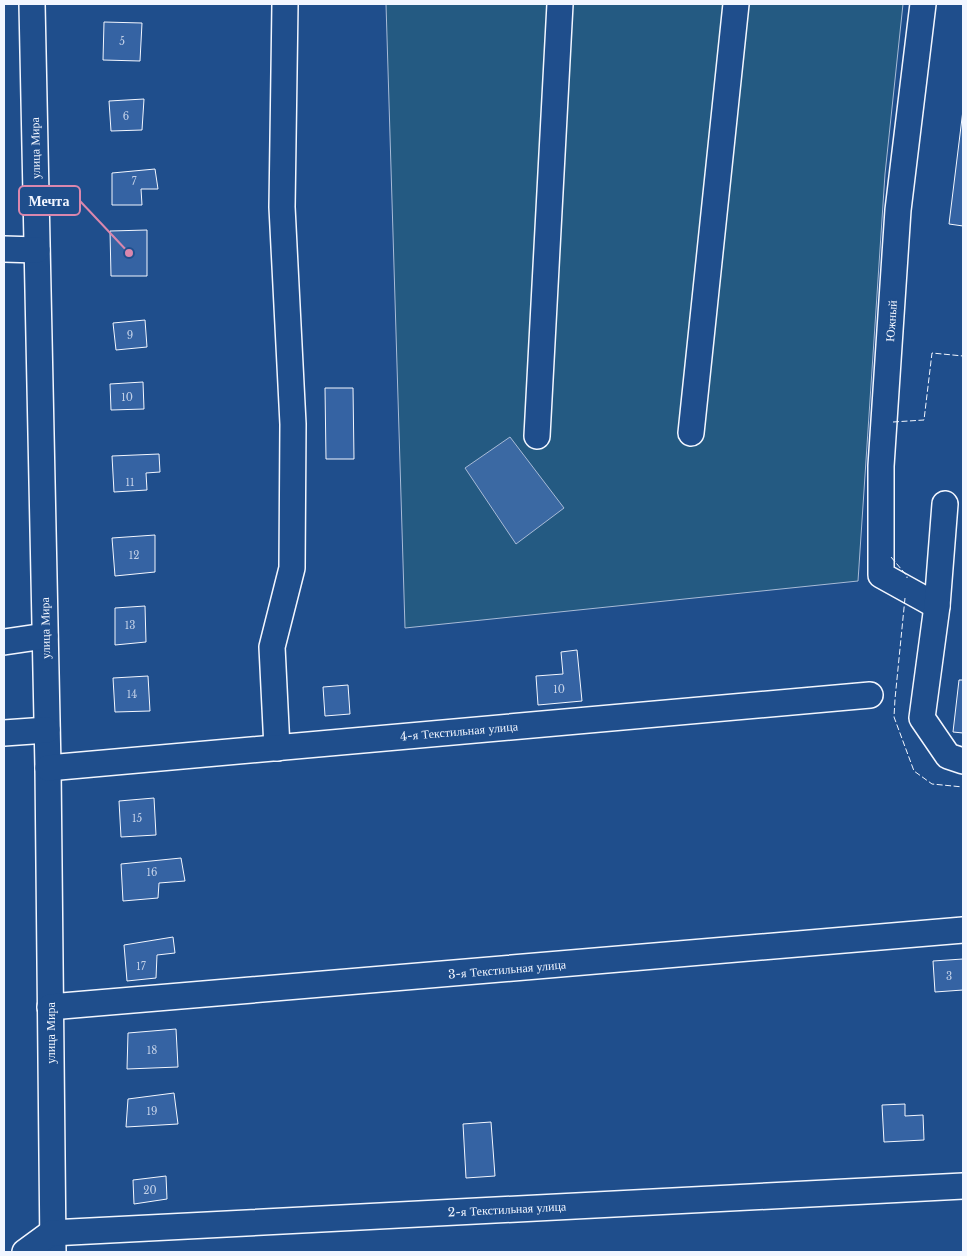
<svg xmlns="http://www.w3.org/2000/svg" width="967" height="1256" viewBox="0 0 967 1256" font-family="'Libre Baskerville',serif">
<style>
.green{fill:#245a82;stroke:#a8bbd7}
.water{fill:#3b69a3;stroke:#a8bbd7}
.building{fill:#3563a3;stroke:#f2f6ff}
.lines{fill:none;stroke-linecap:round;stroke-linejoin:round}
.minor-casing{stroke:#f2f6ff;stroke-width:28}
.minor{stroke:#1f4e8c;stroke-width:25}
.fence{stroke:#f2f6ff;stroke-width:1;stroke-dasharray:6 2.5;stroke-linecap:butt}
.labels{text-anchor:middle;dominant-baseline:central;stroke-width:4;stroke-linejoin:round;paint-order:stroke}
.number-label{font-size:10px;fill:#c3d1e8}
.street-label{font-size:12px;fill:#f2f6ff;stroke:#1f4e8c}
.leader{fill:none;stroke:#da87ad;stroke-width:2}
.callout-dot{fill:#da87ad;stroke:#1f4e8c;stroke-width:2}
.callout{fill:#1f4e8c;stroke:#da87ad;stroke-width:2}
.callout-label{font-size:14px;text-anchor:middle;font-weight:bold;fill:#f2f6ff}
</style>
<rect width="100%" height="100%" fill="#1f4e8c"/>
<!-- green -->
<polygon class="green" points="386,4 903,4 885,174 858,581 405,628"/>
<!-- water -->
<polygon class="water" points="510,437 564,508 516,544 465,468"/>
<!-- building -->
<g class="building">
<polygon points="104,22 142,23 140,61 103,60"/>
<polygon points="144,99 142,130 111,131 109,101"/>
<polygon points="963,110 963,226 949,224"/>
<polygon points="155,169 158,189 141,189 142,205 112,205 112,173"/>
<polygon points="147,230 147,276 111,276 110,231"/>
<polygon points="145,320 147,347 116,350 113,323"/>
<polygon points="143,382 144,409 111,410 110,384"/>
<polygon points="325,388 353,388 354,459 326,459"/>
<polygon points="159,454 160,472 146,473 147,490 114,492 112,456"/>
<polygon points="155,535 155,572 115,576 112,538"/>
<polygon points="145,606 146,642 115,645 115,608"/>
<polygon points="577,650 582,701 538,705 536,676 563,674 561,652"/>
<polygon points="148,676 150,711 115,712 113,678"/>
<polygon points="959,680 963,680 963,733 953,732"/>
<polygon points="348,685 350,714 325,716 323,687"/>
<polygon points="154,798 156,835 121,837 119,801"/>
<polygon points="181,858 185,881 159,883 158,898 123,901 121,864"/>
<polygon points="173,937 175,953 157,955 156,978 127,981 124,945"/>
<polygon points="963,959 963,990 935,992 933,961"/>
<polygon points="176,1029 178,1067 127,1069 128,1033"/>
<polygon points="174,1093 178,1124 126,1127 128,1099"/>
<polygon points="905,1104 905,1116 923,1115 924,1140 884,1142 882,1105"/>
<polygon points="491,1122 495,1176 466,1178 463,1124"/>
<polygon points="166,1176 167,1199 134,1204 133,1180"/>
</g>
<g class="lines">
<defs>
<g id="minor">
<polyline points="32,4 48,768 53,1252"/>
<polyline points="923,4 898,210 881,466 881,575 937,606"/>
<polyline points="4,249 37,250"/>
<polyline points="691,433 736,4"/>
<polyline points="537,436 560,4"/>
<polyline points="945,504 937,606 922,718 948,756 963,761"/>
<polyline points="4,642 45,636"/>
<polyline points="4,733 47,730"/>
<polyline points="277,748 272,647 292,568 293,424 282,207 285,4"/>
<polyline points="48,768 870,695"/>
<polyline points="50,1007 963,930"/>
<polyline points="25,1252 51,1233 963,1186"/>
</g>
</defs>
<!-- minor casing -->
<use href="#minor" class="minor-casing"/>
<!-- minor -->
<use href="#minor" class="minor"/>
<!-- fence -->
<g class="fence">
<polyline points="893,422 924,420 932,353 963,356"/>
<polyline points="891,557 907,576 907,578"/>
<polyline points="905,598 895,699 894,717 914,771 932,784 963,787"/>
</g>
</g>
<g class="labels">
<!-- number labels -->
<g class="number-label">
<text x="122" y="41">5</text>
<text x="126" y="116">6</text>
<text x="134" y="181">7</text>
<text x="130" y="335">9</text>
<text x="127" y="397">10</text>
<text x="130" y="482">11</text>
<text x="134" y="555">12</text>
<text x="130" y="625">13</text>
<text x="559" y="689">10</text>
<text x="132" y="694">14</text>
<text x="137" y="818">15</text>
<text x="152" y="872">16</text>
<text x="141" y="966">17</text>
<text x="949" y="976">3</text>
<text x="152" y="1050">18</text>
<text x="152" y="1111">19</text>
<text x="150" y="1190">20</text>
</g>
<!-- street labels -->
<g class="street-label">
<text transform="translate(35 148) rotate(-91)">улица Мира</text>
<text transform="translate(891 321) rotate(-86)">Южный</text>
<text transform="translate(45 628) rotate(-91)">улица Мира</text>
<text transform="translate(459 731) rotate(-5)">4-я Текстильная улица</text>
<text transform="translate(507 969) rotate(-5)">3-я Текстильная улица</text>
<text transform="translate(50 1033) rotate(-90)">улица Мира</text>
<text transform="translate(507 1209) rotate(-3)">2-я Текстильная улица</text>
</g>
</g>
<!-- callouts -->
<path class="leader" d="M129 253L80 201"/>
<circle class="callout-dot" cx="129" cy="253" r="5"/>
<rect class="callout" x="19" y="186" width="61" height="29" rx="5"/>
<g class="callout-label">
<text x="49" y="206">Мечта</text>
</g>
<!-- border -->
<rect width="967" height="1256" fill="none" stroke="#f2f6ff" stroke-width="10"/>
</svg>
